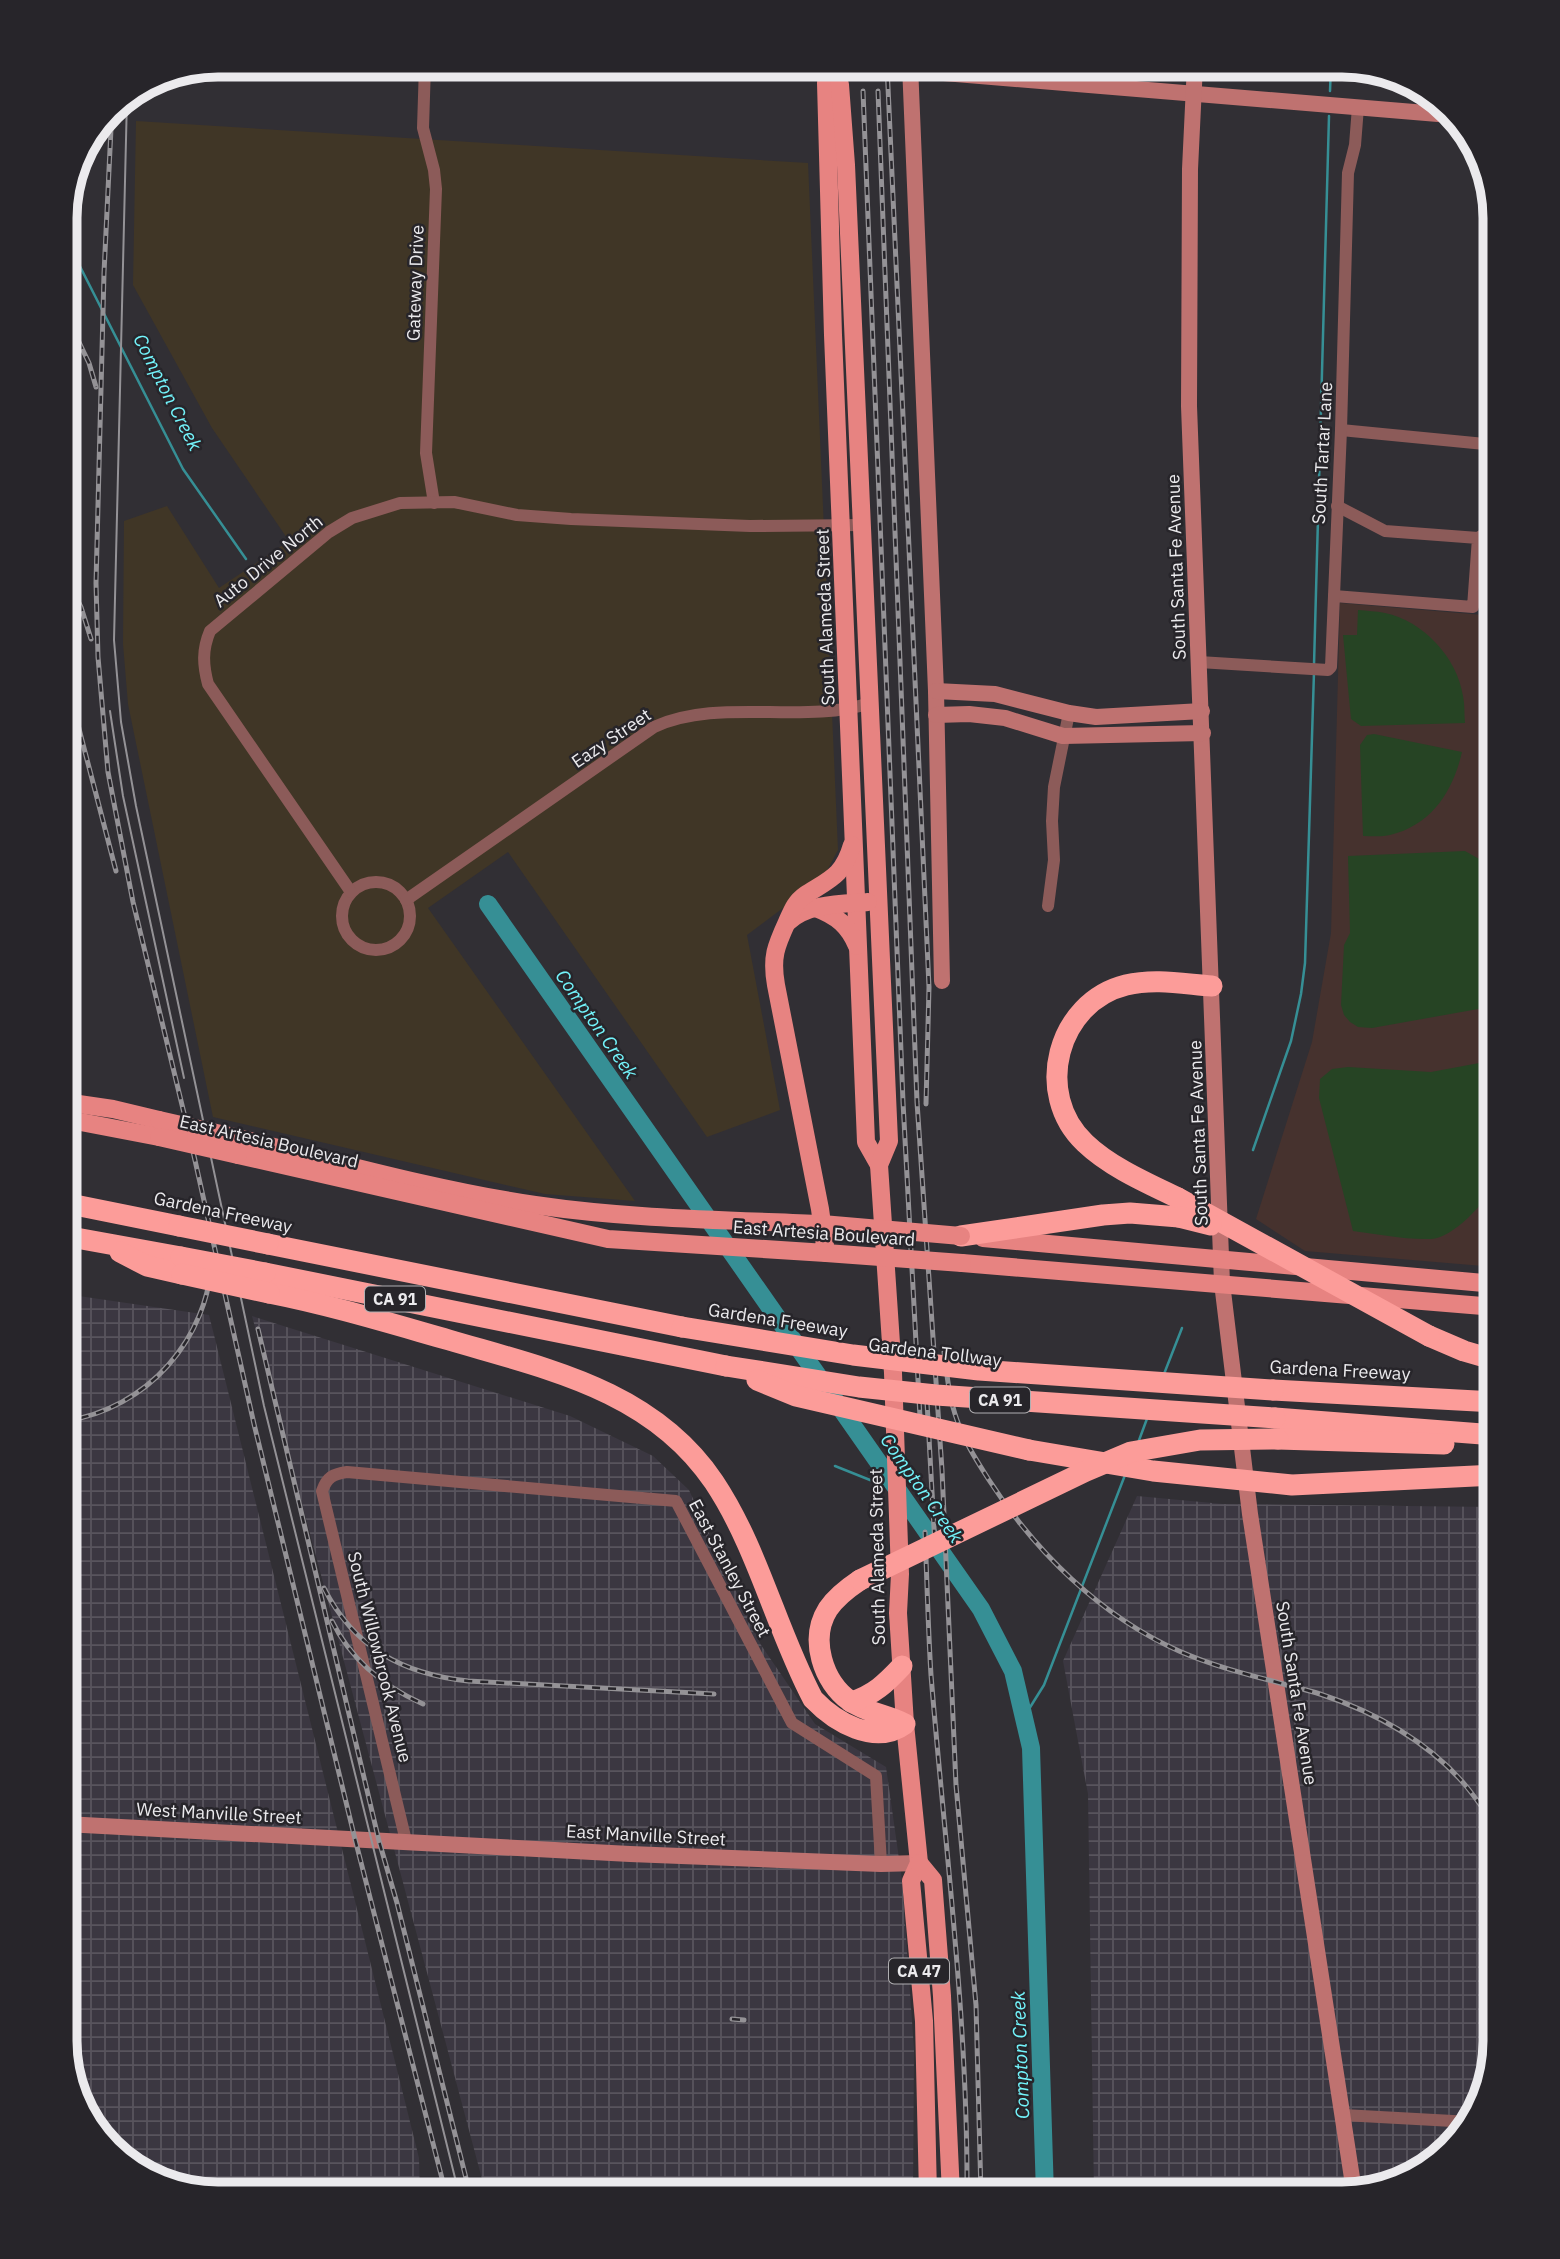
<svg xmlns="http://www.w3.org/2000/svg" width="1560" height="2259" viewBox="0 0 1560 2259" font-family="'IBM Plex Sans',sans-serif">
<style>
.commercial{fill:#403626}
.industrial{fill:url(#industrial-grid)}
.education{fill:#46322e}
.green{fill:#264424}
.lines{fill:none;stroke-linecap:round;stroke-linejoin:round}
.stream{stroke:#368f95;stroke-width:2.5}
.river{stroke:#368f95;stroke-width:18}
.street{stroke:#8c5b59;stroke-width:12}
.secondary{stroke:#bf7270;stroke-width:16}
.primary{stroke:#e78381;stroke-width:18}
.highway{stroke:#fc9c99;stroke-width:21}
.tram{stroke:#949296;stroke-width:2}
.rail-casing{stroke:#949296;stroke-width:5}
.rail{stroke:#27252a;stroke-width:2.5;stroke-dasharray:8;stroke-linecap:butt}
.primary-bridge{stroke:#e78381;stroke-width:18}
.highway-bridge{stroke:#fc9c99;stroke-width:21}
.labels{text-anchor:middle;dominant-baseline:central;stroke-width:5;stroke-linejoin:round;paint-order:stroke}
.shield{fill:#27252a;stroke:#b0afb2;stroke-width:2}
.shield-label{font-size:16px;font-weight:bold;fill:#ebeaed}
.street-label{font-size:18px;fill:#ebeaed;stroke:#27252a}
.water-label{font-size:19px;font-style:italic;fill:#73f4fb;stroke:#27252a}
.rim{fill:none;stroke:#ebeaed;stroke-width:9}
</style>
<defs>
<pattern id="industrial-grid" width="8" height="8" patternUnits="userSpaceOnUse" patternTransform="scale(1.75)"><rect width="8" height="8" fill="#3b3741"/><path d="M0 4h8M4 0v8" fill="none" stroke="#58545d"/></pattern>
</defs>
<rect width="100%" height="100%" fill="#312f34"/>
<!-- commercial -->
<polygon class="commercial" points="136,121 808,163 838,850 823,878 747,935 780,1110 707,1137 508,852 428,908 635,1201 545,1194 213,1117 128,704 123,644 124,521 167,506 219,588 289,541 212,428 133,285"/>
<!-- industrial -->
<g class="industrial">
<polygon points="65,283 78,306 73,391 65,390"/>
<polygon points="65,1294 209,1315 419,2158 420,2194 208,2194 133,2169 85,2117 65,2041"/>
<polygon points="252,1316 570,1416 653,1456 689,1490 761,1645 815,1724 886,1767 902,1880 914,2049 913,2194 486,2194"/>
<polygon points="1137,1496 1223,1504 1495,1507 1495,2042 1475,2118 1418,2174 1343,2194 1094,2194 1088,1794 1063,1661"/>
</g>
<!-- education -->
<polygon class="education" points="1340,603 1495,616 1495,1267 1305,1251 1256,1219 1312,1042 1331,933"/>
<!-- green -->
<g class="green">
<path d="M1358,610C1367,611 1376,611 1385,613C1423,621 1457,657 1463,696C1465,705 1464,714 1465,723L1361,726L1351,719L1343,635H1357Z"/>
<path d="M1374,734L1462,752C1453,791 1432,825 1390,835C1382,837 1372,836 1363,836L1360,745L1367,735Z"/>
<polygon points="1465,851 1481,860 1495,874 1495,1006 1372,1028 1358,1027 1350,1022 1344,1015 1341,1005 1344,945 1350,933 1348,856"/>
<path d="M1490,1061L1495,1062V1182C1488,1201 1452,1239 1431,1239C1405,1240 1378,1234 1353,1231L1319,1098L1320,1079L1332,1069L1348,1067L1431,1072Z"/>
</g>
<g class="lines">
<!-- stream -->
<g class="stream">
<polyline points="1330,91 1331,65"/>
<polyline points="65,237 183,469 246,559"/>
<polyline points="1314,665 1329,116"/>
<polyline points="1253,1150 1291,1041 1301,994 1305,963 1314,672"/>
<polyline points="1164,1374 1182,1328"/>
<polyline points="1138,1443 1148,1416"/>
<polyline points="835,1466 890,1488"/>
<polyline points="1024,1717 1044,1685 1125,1475"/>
</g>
<!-- river -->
<polyline class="river" points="488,904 981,1609 1013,1671 1031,1748 1045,2194"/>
<!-- street -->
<g class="street">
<polyline points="425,65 423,128 434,170 436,189 426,453 434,503"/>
<polyline points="1427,113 1427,91"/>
<polyline points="1341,430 1495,445"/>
<polyline points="1478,538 1495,527"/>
<polyline points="1475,582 1495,584"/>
<polyline points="1334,596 1473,607 1478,538 1385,531 1337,506"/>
<polyline points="1199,662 1328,670 1331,667 1341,430 1348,173 1355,145 1358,107"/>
<circle cx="376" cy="916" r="34"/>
<path d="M351,892L208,684C203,665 202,650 210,631L329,532L352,518L400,503L454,502L517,515L571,519L750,526L862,525"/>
<path d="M406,900L654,727C718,697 804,725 870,703"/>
<polyline points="1048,906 1054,860 1052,821 1054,787 1069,713"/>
<path d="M406,1841L322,1491C327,1477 333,1474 347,1472L676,1501L792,1723L876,1776L881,1864"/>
<polyline points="1343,2115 1471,2122"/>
<polyline points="625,2191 695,2194"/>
</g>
<!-- secondary -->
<g class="secondary">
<polyline points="848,65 1450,115"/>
<polyline points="910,65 936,691 942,981"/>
<polyline points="1195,65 1190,169 1189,406 1222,1283 1250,1514 1354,2191"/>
<polyline points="936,691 995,694 1069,713 1096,717 1202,711"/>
<polyline points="936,715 969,714 1005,718 1063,736 1203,733"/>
<polyline points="65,1824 630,1854 881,1864 919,1863"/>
</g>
<!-- primary -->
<g class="primary">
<polyline points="834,65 826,83 833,335 866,1142 879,1165"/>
<polyline points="835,65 840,85 846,165 889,1141 879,1165 893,1373 900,1574 898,1613 905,1724 919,1863 911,1881 924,2021 928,2194"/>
<path d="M816,908C837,916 849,926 857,946"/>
<path d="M788,922C808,903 842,904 868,902"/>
<polyline points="65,1102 113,1109 159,1120"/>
<polyline points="65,1119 159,1137"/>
<path d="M234,1137C333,1161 434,1190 535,1205C630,1219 726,1220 822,1224"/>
<path d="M238,1155L608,1239L826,1253L820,1209L776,985C771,957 776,946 787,922C792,911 795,902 805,895C830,879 843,876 852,845"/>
<polyline points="983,1238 1495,1284"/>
<polyline points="962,1263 1495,1307"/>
<polyline points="919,1863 933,1880 942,1996 951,2194"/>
</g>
<!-- highway -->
<g class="highway">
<path d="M1178,1198C1147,1183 1110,1167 1085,1143C1033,1094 1057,1002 1126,985C1155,978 1184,984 1212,986"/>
<polyline points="65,1203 179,1226"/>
<polyline points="65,1236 181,1257"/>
<polyline points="961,1236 1103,1215 1130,1213 1179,1217"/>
<polyline points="268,1244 682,1327"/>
<polyline points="120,1252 147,1266 182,1274"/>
<polyline points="265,1273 726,1366"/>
<path d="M269,1293C330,1305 389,1323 449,1340C547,1369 652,1390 714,1482C758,1548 776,1629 813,1699C835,1722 875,1746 905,1724C888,1715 867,1713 850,1701C823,1682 809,1639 828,1609C836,1597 848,1588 860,1580"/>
<polyline points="1429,1336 1464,1351 1495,1360"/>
<polyline points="1273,1390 1495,1402"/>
<polyline points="1275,1418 1495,1435"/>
<polyline points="1278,1439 1444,1444"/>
<polyline points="1029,1450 1153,1471 1292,1485 1495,1475"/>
<path d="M851,1702C874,1695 886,1683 902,1666"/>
</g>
<!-- tram -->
<g class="tram">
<polyline points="127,98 114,640 121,722 136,806 264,1406 459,2194"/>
<polyline points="110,711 123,796 184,1078"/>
</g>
<defs>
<g id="rail">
<polyline points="887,65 929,987 926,1104"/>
<polyline points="863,91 903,1102 920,1417"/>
<polyline points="878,91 917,1102 942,1470 956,1785 976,2005 981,2194"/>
<polyline points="112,108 104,273 96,583 98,657 108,772 133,902 190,1138 254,1424 355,1839 446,2194"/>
<polyline points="65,313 89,363 96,387"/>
<polyline points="65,575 81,607 91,639"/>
<polyline points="65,648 74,683"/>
<polyline points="65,675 116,871"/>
<polyline points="258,1329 379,1841 397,1903 470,2194"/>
<path d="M944,1352C947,1375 949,1398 957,1420C964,1441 977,1461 989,1480C1035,1551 1100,1616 1179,1651C1224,1671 1273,1680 1320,1694C1375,1712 1429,1742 1466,1786C1476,1798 1485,1812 1495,1824"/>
<polyline points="927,1402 935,1546"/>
<path d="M65,1421C147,1409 209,1339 212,1257"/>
<path d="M925,1532C927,1580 928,1628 931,1675C945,1848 968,2020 967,2194"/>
<path d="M324,1588C354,1648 403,1674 468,1681L714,1694"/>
<path d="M332,1621C351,1660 385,1687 423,1704"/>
<polyline points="732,2019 744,2020"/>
</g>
</defs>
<!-- rail casing -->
<use href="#rail" class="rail-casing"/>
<!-- rail -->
<use href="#rail" class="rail"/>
<!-- primary-bridge -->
<g class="primary-bridge">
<polyline points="159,1120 234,1137"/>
<polyline points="159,1137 238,1155"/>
<polyline points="822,1224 961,1236"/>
<polyline points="826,1253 962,1263"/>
</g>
<!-- highway-bridge -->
<g class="highway-bridge">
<polyline points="1178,1198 1429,1336"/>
<polyline points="1179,1217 1211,1225"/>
<polyline points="179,1226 268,1244"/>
<polyline points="181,1257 265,1273"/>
<polyline points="182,1274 269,1293"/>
<polyline points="682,1327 853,1355 979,1370 1273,1390"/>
<polyline points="726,1366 859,1387 936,1395 1275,1418"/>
<polyline points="757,1380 796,1396 1029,1450"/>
<polyline points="860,1580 1086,1471 1131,1452 1200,1440 1278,1439"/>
</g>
</g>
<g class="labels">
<!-- shield labels -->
<g class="shield">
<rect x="365" y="1286.5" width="60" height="25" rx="5"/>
<rect x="970" y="1387.5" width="60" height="25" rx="5"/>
<rect x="889" y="1958.5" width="60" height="25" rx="5"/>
</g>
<g class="shield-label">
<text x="395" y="1299">CA 91</text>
<text x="1000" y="1400">CA 91</text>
<text x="919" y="1971">CA 47</text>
</g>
<!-- street labels -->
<g class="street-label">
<text transform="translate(415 283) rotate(-88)">Gateway Drive</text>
<text transform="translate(1322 453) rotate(-87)">South Tartar Lane</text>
<text transform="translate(268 561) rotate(-39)">Auto Drive North</text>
<text transform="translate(1176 567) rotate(-92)">South Santa Fe Avenue</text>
<text transform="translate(825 617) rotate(-92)">South Alameda Street</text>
<text transform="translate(611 738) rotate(-34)">Eazy Street</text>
<text transform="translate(1198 1133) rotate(-92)">South Santa Fe Avenue</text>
<text transform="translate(269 1141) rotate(13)">East Artesia Boulevard</text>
<text transform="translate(223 1212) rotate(12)">Gardena Freeway</text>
<text transform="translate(824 1233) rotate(4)">East Artesia Boulevard</text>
<text transform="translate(778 1320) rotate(9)">Gardena Freeway</text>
<text transform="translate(935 1352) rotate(7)">Gardena Tollway</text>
<text transform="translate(1340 1370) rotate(3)">Gardena Freeway</text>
<text transform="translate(877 1557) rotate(-91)">South Alameda Street</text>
<text transform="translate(730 1568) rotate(62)">East Stanley Street</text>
<text transform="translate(380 1657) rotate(76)">South Willowbrook Avenue</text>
<text transform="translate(1297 1693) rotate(81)">South Santa Fe Avenue</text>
<text transform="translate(219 1813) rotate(3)">West Manville Street</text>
<text transform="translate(646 1835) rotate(3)">East Manville Street</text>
</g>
<!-- water labels -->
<g class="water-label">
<text transform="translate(168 392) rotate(63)">Compton Creek</text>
<text transform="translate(597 1024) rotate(55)">Compton Creek</text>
<text transform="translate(922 1488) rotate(55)">Compton Creek</text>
<text transform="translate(1020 2055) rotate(-92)">Compton Creek</text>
</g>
</g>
<!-- crop -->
<path d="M0 0H1560V2259H0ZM218 77H1342A141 141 0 0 1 1483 218V2041A141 141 0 0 1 1342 2182H218A141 141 0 0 1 77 2041V218A141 141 0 0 1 218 77Z" fill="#27252a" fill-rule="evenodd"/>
<path class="rim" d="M218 77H1342A141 141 0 0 1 1483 218V2041A141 141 0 0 1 1342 2182H218A141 141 0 0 1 77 2041V218A141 141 0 0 1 218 77Z"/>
</svg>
